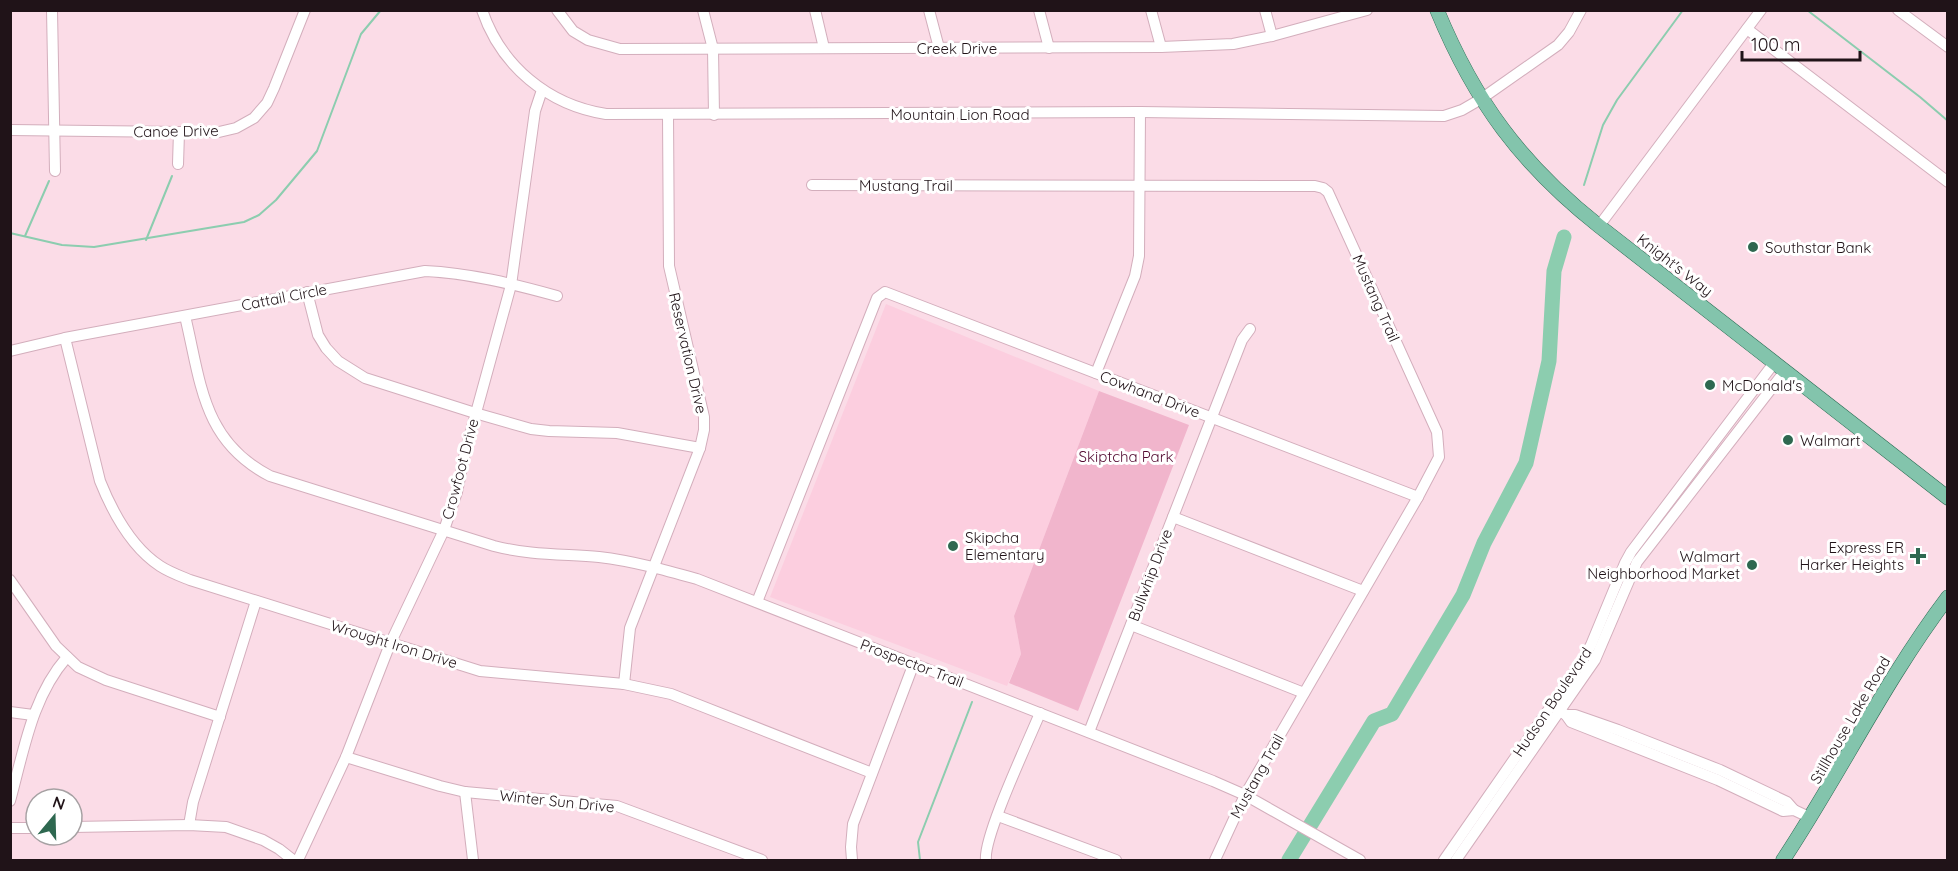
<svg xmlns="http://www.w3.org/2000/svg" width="1958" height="871" viewBox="0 0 1958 871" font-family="Quicksand,sans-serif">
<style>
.built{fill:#fccedf}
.green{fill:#f1b5cc}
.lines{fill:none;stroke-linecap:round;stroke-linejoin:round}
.stream{stroke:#8ccdaf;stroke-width:2}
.river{stroke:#8ccdaf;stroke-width:15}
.minor-casing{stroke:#d3aebc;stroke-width:12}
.major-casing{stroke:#2b6c54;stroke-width:15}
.minor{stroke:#fff;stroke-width:10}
.major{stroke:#83c4ac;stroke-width:14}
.poi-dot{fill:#2e6850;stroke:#fff;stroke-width:2}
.labels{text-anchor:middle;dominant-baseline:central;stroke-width:6;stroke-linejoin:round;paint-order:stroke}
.street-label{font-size:15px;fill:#201318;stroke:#fff}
.poi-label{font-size:15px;fill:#201318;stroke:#fff;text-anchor:start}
.park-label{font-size:15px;fill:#51082f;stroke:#fff}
</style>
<rect width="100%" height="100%" fill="#fbdce7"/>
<!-- built -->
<polygon class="built" points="886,304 1099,391 1014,616 1021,654 1007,686 770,597"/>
<!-- green -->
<polygon class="green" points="1099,391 1189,425 1078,711 1009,683 1021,654 1014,616"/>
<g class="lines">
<!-- stream -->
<g class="stream">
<polyline points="1807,10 1920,97 1948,121"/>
<polyline points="1584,185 1603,125 1617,100 1683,10"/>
<polyline points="10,233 62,245 94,247 244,222 259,215 276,200 317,151 361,34 381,10"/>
<polyline points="25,236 49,181"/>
<polyline points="146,240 172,176"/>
<polyline points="920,860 918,842 972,702"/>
</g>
<!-- river -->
<polyline class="river" points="1289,860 1374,721 1392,714 1463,595 1484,543 1526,463 1549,361 1554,271 1564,237"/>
<defs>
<g id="minor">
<polyline points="52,10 55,171"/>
<path d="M482,10C501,66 548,105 606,114L1140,112L1444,116L1462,110L1481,99L1558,45L1569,32L1581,10"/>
<polyline points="557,10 573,31 588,40 620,49 1161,47 1233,44 1272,36 1367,10"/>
<polyline points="703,10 713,49 714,115"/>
<polyline points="815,10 824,48"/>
<polyline points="929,10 939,48"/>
<polyline points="1039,10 1049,48"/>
<polyline points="1151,10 1161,47"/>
<polyline points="1265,10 1272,36"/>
<polyline points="1898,10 1948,47"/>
<polyline points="1747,29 1948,182"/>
<polyline points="10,130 179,132 219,132 236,128 254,118 267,103 274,88 305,10"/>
<polyline points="178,164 179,132"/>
<polyline points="812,185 1315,186 1323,188 1328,192 1437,432 1439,457 1418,497 1245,795 1215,860"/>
<polyline points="1599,226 1761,10"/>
<polyline points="307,292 318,335 326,348 338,361 365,378 475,413 531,429 549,431 617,433 700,448"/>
<path d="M185,316C201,382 202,441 270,476L494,546C528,555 563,554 599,557C633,561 665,570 697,579L1213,781L1245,795L1360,860"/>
<path d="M65,338L100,481C112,511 131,547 160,566C169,572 180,576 190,580L480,671L624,684L671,694L872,773"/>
<path d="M10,351L65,338L425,271C469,273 514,284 557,296"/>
<polyline points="1096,373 1135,276 1139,256 1140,112"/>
<polyline points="1173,517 1363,591"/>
<polyline points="10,580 56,646 78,667 106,680 220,717"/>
<polyline points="757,602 877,298 885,292 1418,497"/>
<polyline points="1131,625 1304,693"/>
<polyline points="624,684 630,628 700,448 704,430 704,417 669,266 668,115"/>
<polyline points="1555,708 1566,715 1571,722 1718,780 1783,811 1794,810 1811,818"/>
<polyline points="10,712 33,715"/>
<polyline points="1566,715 1575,715 1618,730 1720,770 1787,802 1794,810"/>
<polyline points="1089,732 1242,340 1250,329"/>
<polyline points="346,757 440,786 465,792 617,806 762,860"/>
<polyline points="465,792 473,860"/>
<path d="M10,801C24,750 32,697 67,657"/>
<polyline points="998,816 1116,860"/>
<polyline points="189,825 193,802 256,601"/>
<polyline points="72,827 189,825 226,827 263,840 279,849 293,860"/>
<polyline points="10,828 36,828"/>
<polyline points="298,860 346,757 390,644 444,530 457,492 465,453 511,285 535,111 542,90"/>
<polyline points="852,860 851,847 853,824 914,663"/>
<path d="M986,860C983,837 1029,740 1040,713"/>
<polyline points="1444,860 1581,663 1591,645 1625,563 1631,552 1774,363"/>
<polyline points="1456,860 1595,660 1637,562 1785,371"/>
</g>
<g id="major">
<path d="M1437,10C1475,102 1521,164 1599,226L1948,498"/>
<path d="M1783,860C1840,774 1885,680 1948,597"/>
</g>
</defs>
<!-- minor casing -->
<use href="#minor" class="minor-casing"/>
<!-- major casing -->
<use href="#major" class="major-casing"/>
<!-- minor -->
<use href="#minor" class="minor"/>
<!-- major -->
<use href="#major" class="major"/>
</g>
<!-- markers -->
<g class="poi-dot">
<circle cx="1753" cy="247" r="6"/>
<circle cx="1710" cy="385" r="6"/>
<circle cx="1788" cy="440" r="6"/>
<circle cx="953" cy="546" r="6"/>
<path d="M1915 547h6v6h6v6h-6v6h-6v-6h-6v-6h6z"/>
<circle cx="1752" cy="565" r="6"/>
</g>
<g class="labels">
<!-- street labels -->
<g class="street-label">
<text x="957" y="48">Creek Drive</text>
<text x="960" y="114">Mountain Lion Road</text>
<text transform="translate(176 131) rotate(-1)">Canoe Drive</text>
<text x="906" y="185">Mustang Trail</text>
<text transform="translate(1675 265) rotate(38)">Knight's Way</text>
<text transform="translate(284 297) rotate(-11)">Cattail Circle</text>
<text transform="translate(1376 298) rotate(66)">Mustang Trail</text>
<text transform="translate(688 353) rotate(77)">Reservation Drive</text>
<text transform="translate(1150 394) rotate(21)">Cowhand Drive</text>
<text transform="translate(460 469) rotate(-75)">Crowfoot Drive</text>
<text transform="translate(1150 575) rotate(-69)">Bullwhip Drive</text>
<text transform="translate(394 644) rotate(17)">Wrought Iron Drive</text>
<text transform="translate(912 663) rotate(21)">Prospector Trail</text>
<text transform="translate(1552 702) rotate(-56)">Hudson Boulevard</text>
<text transform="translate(1850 720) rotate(-60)">Stillhouse Lake Road</text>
<text transform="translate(1257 776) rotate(-61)">Mustang Trail</text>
<text transform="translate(557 801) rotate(6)">Winter Sun Drive</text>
</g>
<!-- poi labels -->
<g class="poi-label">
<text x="1765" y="247">Southstar Bank</text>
<text x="1722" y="385">McDonald's</text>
<text x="1800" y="440">Walmart</text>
<text x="965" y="537">Skipcha<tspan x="965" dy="17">Elementary</tspan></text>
<text x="1904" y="547" text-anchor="end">Express ER<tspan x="1904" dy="17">Harker Heights</tspan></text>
<text x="1740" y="556" text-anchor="end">Walmart<tspan x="1740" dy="17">Neighborhood Market</tspan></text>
</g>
<!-- park labels -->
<g class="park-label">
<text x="1126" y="456">Skiptcha Park</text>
</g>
</g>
<!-- border -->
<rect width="1958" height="871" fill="none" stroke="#201318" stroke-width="24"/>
<!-- north arrow -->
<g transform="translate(54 817) rotate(19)"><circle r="28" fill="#ffffff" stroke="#a6a1a3" stroke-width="1.5"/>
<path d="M0-4.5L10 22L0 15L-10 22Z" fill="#2e6850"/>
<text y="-9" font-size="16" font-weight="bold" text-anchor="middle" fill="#201318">N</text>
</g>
<!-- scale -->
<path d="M1742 51v9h118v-9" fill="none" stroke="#201318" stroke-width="3"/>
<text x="1751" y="51" font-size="18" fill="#201318" stroke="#ffffff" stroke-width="4.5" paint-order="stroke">100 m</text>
</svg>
